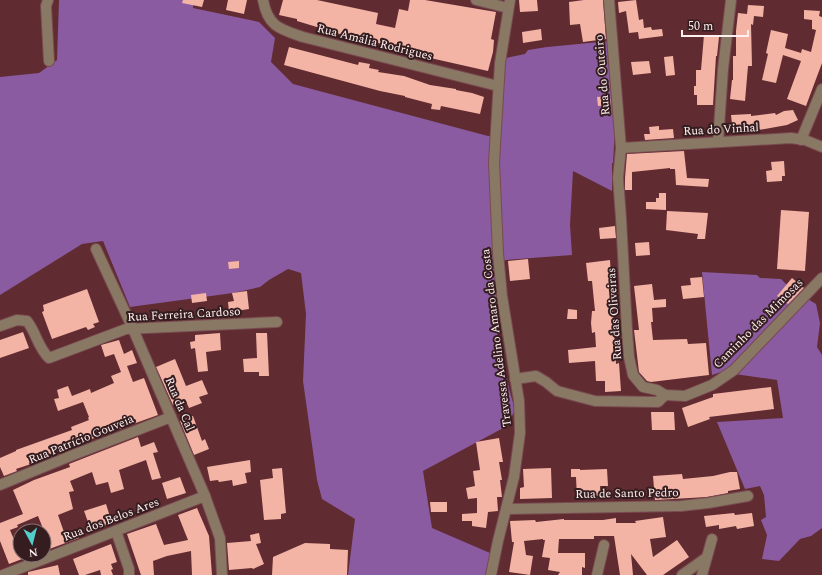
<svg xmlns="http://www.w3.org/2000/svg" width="822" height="575" font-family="Spectral,serif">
<rect width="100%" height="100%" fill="#602b31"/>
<g fill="#8a5ba0">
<path d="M59 0H194L193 8 259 22 275 38 271 62 293 84 488 136H499L506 58 525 54 528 50 547 47 610 41 615 129 613 163H612V191L573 171 570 225 572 255 505 260 496 271 498 349 515 410 507 426 423 471 432 528 490 553 486 575H348L355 519 322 499 317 480 303 381 306 314 301 273 288 269 269 280 260 287 233 293 130 307 103 241 82 244 0 295V77L39 73 57 60Z"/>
<path d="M702 272 757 275 760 278 781 279 790 288 816 304 820 323 817 347 822 355V528L811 536 800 539 779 561 762 559 767 535 761 520 766 517 764 495 760 486 745 489 717 422 783 418 777 380 721 372 712 375Z"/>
</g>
<g fill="#f4b4a5">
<path d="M183 0H204L202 7 182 3Z"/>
<path d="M228 0H247L244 14 226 10Z"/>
<path d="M283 0H317L378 13 376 24 395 28 399 9 408 11 410 0H425L496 12 491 39 494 40 493 52 488 71 417 55V53L391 48V46L340 34 297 21V19L279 15Z"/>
<path d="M519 0H537L538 11 520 12Z"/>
<path d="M584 0H603L606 39 583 42 580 24 570 25 569 2Z"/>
<path d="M636 0 639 20 643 19 644 28 651 27 652 30 662 29 663 36 639 39 638 32 629 33 626 11 619 13 618 2Z"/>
<path d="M748 5 764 6 763 17 754 16 753 25 751 24 752 66H748L745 101 730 99 732 80H733V56H736V31L738 13 747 14Z"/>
<path d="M804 10 820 11 819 16 822 17V63L806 106 787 99 801 61 783 55 776 83 762 80 768 54 766 53 771 30 788 34 785 48 801 53 802 49 811 52 816 30 812 29V20L804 19Z"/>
<path d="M541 29 542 40 523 43 522 32Z"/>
<path d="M704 35 719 37 717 56H716L713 105H697V95H694V86H696V70H701Z"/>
<path d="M289 47 358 65 359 62 370 64 369 68 379 70 378 72 404 76 430 85 456 89V90L472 93 484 97 480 114 441 106 440 110 431 109 432 104 405 97V96L380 91 284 65Z"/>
<path d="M673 56 675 75 666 76 664 57Z"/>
<path d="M649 61 651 73 633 75 631 62Z"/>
<path d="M610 96 611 105 598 106 597 97Z"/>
<path d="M793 110 798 120 787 125 759 130 733 132 731 115 751 114V116L775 113 776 115 784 111Z"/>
<path d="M659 126V130L673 129 674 138 645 140 644 134H650L649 127Z"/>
<path d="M684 151 687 178 709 179 708 187 676 185 675 169H670V168L632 172V190H625V178L627 154Z"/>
<path d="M784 161 785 176H782V181L767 182 766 171 772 170 771 162Z"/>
<path d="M659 193H666V210L646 209V202H656V198H659Z"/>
<path d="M781 210 809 212 805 271 777 269Z"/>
<path d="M667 211 708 213 705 239H697L698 234 666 230Z"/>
<path d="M615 226 616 238 600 239 599 228Z"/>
<path d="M649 242 650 255 636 256 635 243Z"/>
<path d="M528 259 530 279 510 281 508 261Z"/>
<path d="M610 260 616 364 619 363 621 391 605 392V381H596L595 361 569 363 568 350 596 347 595 332 592 333 591 323 592 311H595L592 281H588L586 263Z"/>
<path d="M239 261V268L229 269 228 262Z"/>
<path d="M702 277 704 297 683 299 681 286 691 285 690 278Z"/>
<path d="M792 278 804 288 788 304 777 296Z"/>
<path d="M652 284 654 300 666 299V307L652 308 653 322H651L653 340 687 339 688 344 706 343 709 375 651 382 647 381 639 372 634 330H639L634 286Z"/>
<path d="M87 289 99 322 93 324 95 327 88 330 86 327 52 339 42 312 44 311 43 305Z"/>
<path d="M247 291 249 309 229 312 228 302 234 301 232 293Z"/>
<path d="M206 293 207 301 192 303 191 295Z"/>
<path d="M568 309 577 310V319H567Z"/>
<path d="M23 332 29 348 0 358V340Z"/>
<path d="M220 333 221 350 206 352 208 371 198 372 195 348 191 349 190 342 195 341V335Z"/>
<path d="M256 333H267L269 376H259V372H244L243 359 257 358Z"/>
<path d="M119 340 124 354 132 350 137 363 127 366 133 382 144 378 158 415 58 451 33 461 34 463 16 469 17 471 4 476 0 467V458L16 451V450L72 430 71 427 89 420 88 418 89 417 83 402 58 411 54 399 59 398 57 390 68 386 72 396 90 389 91 393 114 383 111 376 121 372 114 354 105 357 101 345Z"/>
<path d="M175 359 186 386 202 380 208 394 199 397 202 403 189 408 185 399 173 405 156 367Z"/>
<path d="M771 387 774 409 709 417 710 419 688 427 682 408 713 397V394Z"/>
<path d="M651 412H674L675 430H652Z"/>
<path d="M193 416 202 441 205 439 209 449 194 455 180 421Z"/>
<path d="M138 437 141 447 154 442 158 452 153 453 161 478 152 480 146 460 119 470 124 489 111 493 108 482 96 485 92 472 70 481 74 491 69 492 73 509 58 515 65 535 78 532 79 538 44 551V531L38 516 17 525 18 527 10 530 22 559 9 564 0 541V523L23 514 13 490 34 480 70 467 69 464Z"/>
<path d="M499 438 503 462H499L502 480H500L502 497H497L498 511 488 512 486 528 472 526V521H462V514L477 513V498L468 499 466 488 475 486 473 471 480 470 476 442Z"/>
<path d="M250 460 251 472 245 473 247 483 233 486 232 480 219 482 218 480 210 481 207 467Z"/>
<path d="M282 468 286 513 281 514V519L264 520 260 480 273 478 272 469Z"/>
<path d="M551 468 552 498 520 499V488L524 487 523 469Z"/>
<path d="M571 469H580V470L607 469 608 486H600L601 496 577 498 576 477H571Z"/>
<path d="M730 472H737L740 489 728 491V493L707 497 655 500 653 476 682 474 683 479 713 476Z"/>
<path d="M180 477 186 493 167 499 162 483Z"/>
<path d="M430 502H447V512H431Z"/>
<path d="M106 504 112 523 91 530 84 511Z"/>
<path d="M197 508 209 536 212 575H192L191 551 167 556 153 561 154 575H141L127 534 156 524 164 545 188 540 178 515Z"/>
<path d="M734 513 735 515 752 513 754 526 737 529 736 526 719 529V525L706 527 704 516Z"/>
<path d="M663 517 666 537 650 539 653 557 677 540 689 557 663 575H647L631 554 633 575H620L614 536H594V539H559L558 553H585V568L582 567V575H558L560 572 548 570 550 558 542 557 545 540H543V539L524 541 526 555 533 556 530 575 509 572 514 542H512L510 521 535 520 536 522 564 519V520H603L616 518V523H636L635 521Z"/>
<path d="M259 533 261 543 256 544 264 564 253 569 252 568 229 570 227 543 251 541 250 535Z"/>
<path d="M305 543 330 544V549L348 550 347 575H272L273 557Z"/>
<path d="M111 544 117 562 111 564 113 569 111 570 113 575H101L100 570 85 575H79L73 559Z"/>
<path d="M58 565 60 575H28V572Z"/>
</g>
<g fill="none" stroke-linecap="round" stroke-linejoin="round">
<defs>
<g id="minor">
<path d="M48 0 46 6 49 61"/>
<path d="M263 0C268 27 280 29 303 37L498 86"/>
<path d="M476 0 508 8"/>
<path d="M801 140 822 89"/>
<path d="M718 142 723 69 731 0"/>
<path d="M621 148 791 138 805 140 822 147"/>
<path d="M96 249 133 329 205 496 220 538 222 575"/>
<path d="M0 326 17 320 27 321C36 332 38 348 49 358L126 329 277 322"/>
<path d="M515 379 536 376 546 382 557 391 595 401 658 402 665 395 657 390 643 387 633 375 629 357 627 330 621 218 618 178 621 148 609 0"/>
<path d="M665 395 685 396 712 385 734 370 822 278"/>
<path d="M0 485 68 457 171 417"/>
<path d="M507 509 681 506 708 503 748 496"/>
<path d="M116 531 129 569V575"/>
<path d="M3 575 205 496"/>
<path d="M491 575 498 541 514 477 520 433 519 401 502 296 498 253 494 162 500 63 510 0"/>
<path d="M597 575 604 545"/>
<path d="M682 575 706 558"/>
<path d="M702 575 712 539"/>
</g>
</defs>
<use href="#minor" stroke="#794a50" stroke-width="12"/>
<use href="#minor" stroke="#887864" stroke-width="10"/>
</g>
<g text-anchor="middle" stroke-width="4" stroke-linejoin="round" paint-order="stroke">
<g font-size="12" fill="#feeff0" stroke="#351d1f">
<text transform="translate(375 42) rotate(14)" y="4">Rua Amália Rodrigues</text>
<text transform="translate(602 75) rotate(-95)" y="4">Rua do Outeiro</text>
<text transform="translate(721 129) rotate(-3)" y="4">Rua do Vinhal</text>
<text transform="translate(184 314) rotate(-3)" y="4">Rua Ferreira Cardoso</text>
<text transform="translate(614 314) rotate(-94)" y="4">Rua das Oliveiras</text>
<text transform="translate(758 323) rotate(-45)" y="4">Caminho das Mimosas</text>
<text transform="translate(496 338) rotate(-97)" y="4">Travessa Adelino Amaro da Costa</text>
<text transform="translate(180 404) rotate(67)" y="4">Rua da Cal</text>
<text transform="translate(81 439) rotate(-22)" y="4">Rua Patrício Gouveia</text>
<text transform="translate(627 493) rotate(-1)" y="4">Rua de Santo Pedro</text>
<text transform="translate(111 519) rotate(-21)" y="4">Rua dos Belos Ares</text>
</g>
</g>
<g transform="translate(32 543) rotate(173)"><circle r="19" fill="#351d1f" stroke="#857173"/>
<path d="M0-3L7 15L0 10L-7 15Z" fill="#52cdcc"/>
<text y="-6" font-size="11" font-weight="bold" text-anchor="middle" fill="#feeff0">N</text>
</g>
<path d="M682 30v6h66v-6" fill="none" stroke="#feeff0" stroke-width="2"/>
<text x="688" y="30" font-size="12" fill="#feeff0" stroke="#351d1f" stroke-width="3" paint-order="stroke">50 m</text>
</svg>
